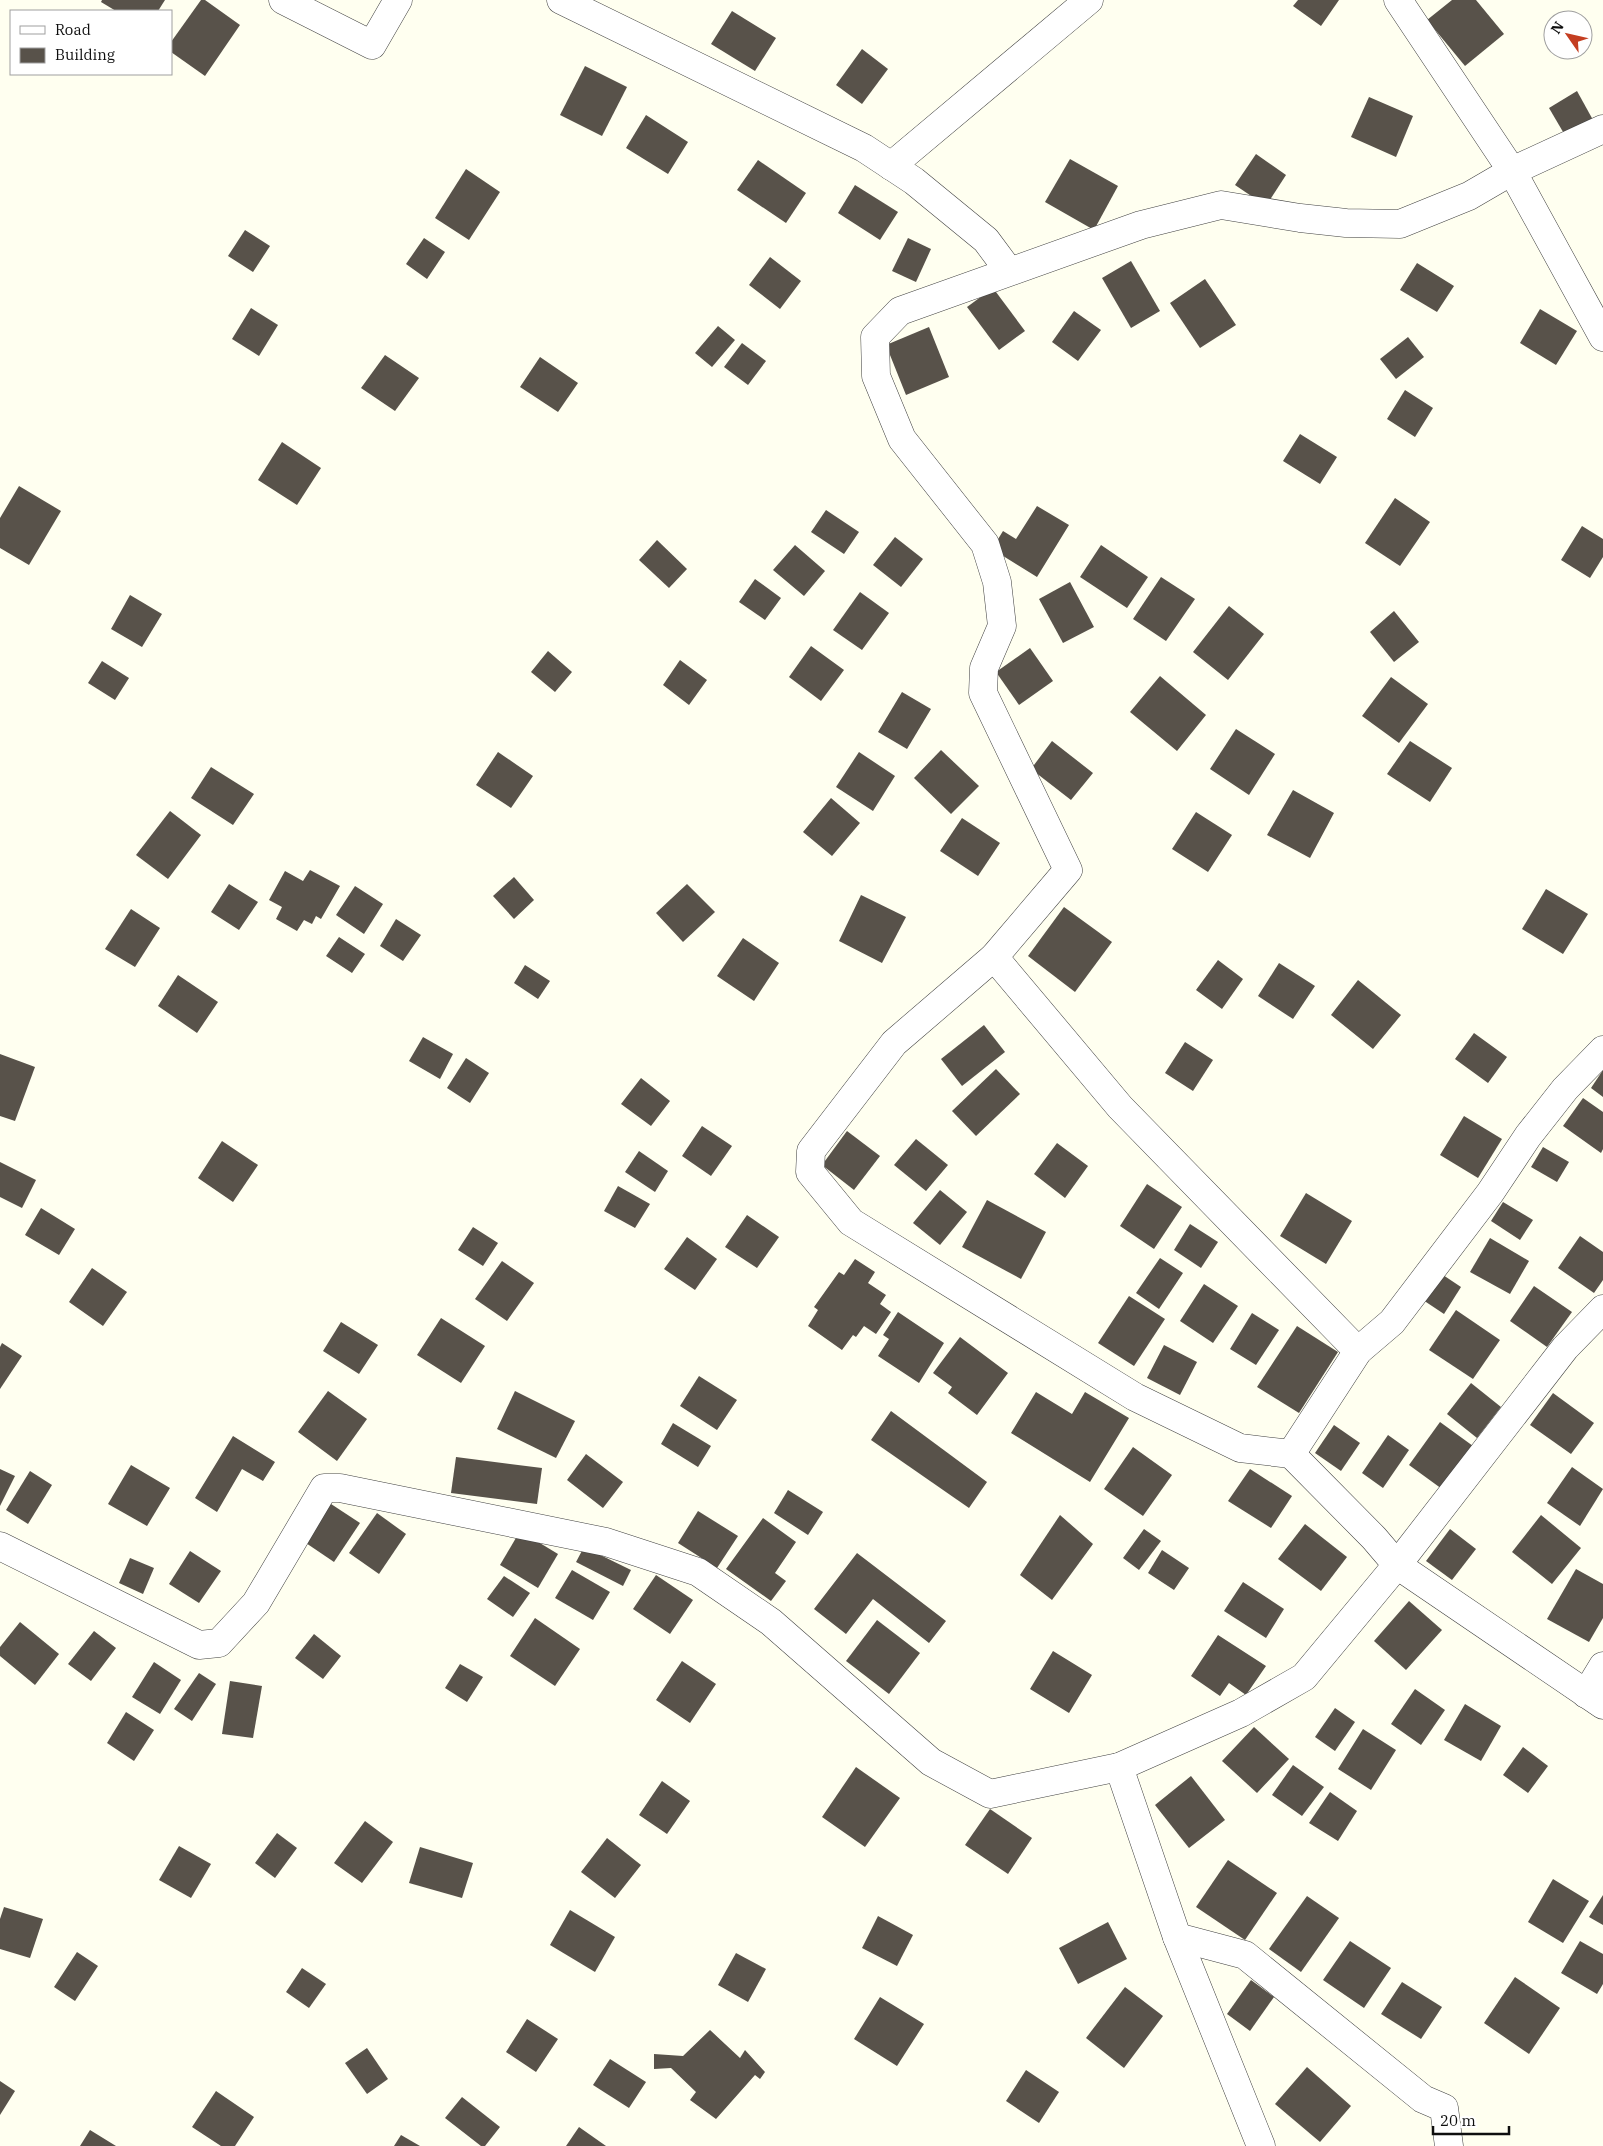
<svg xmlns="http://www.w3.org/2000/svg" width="1603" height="2146" font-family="'IBM Plex Serif',serif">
<rect width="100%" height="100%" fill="#fffff0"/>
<g fill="#58524a">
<path d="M102 0H165L158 11H116L101 2Z"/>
<path d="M201 0H205L240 25 205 76 171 52V42Z"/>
<path d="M1298 0H1339L1321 26 1293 6Z"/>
<path d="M1452 0H1476L1504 34 1465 66 1427 20Z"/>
<path d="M732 11 776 38 755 71 711 44Z"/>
<path d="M862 49 888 69 862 104 836 85Z"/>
<path d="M585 66 627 87 602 136 560 115Z"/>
<path d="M1577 91 1593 120 1566 137 1549 108Z"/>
<path d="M1369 97 1413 116 1396 157 1351 137Z"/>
<path d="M646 115 688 142 668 174 626 148Z"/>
<path d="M1256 154 1286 175 1266 206 1235 185Z"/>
<path d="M1070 159 1118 186 1094 230 1045 202Z"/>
<path d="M758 160 806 193 786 223 737 190Z"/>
<path d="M466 169 500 192 469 240 435 218Z"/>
<path d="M855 185 898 212 880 240 838 213Z"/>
<path d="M245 230 270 246 253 272 228 256Z"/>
<path d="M424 238 445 252 427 279 406 264Z"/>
<path d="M908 238 931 249 916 282 892 271Z"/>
<path d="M770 257 801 281 780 309 749 285Z"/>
<path d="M1131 261 1160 311 1131 328 1102 278Z"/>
<path d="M1417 263 1454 286 1437 312 1400 290Z"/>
<path d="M1205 279 1236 325 1200 348 1170 303Z"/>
<path d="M993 288 1025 331 999 350 967 307Z"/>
<path d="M251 308 278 325 259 356 232 339Z"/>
<path d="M1540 309 1577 331 1556 365 1520 343Z"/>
<path d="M1074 311 1101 330 1078 361 1052 342Z"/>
<path d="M718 326 735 340 712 367 695 353Z"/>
<path d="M929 327 949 377 906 395 886 345Z"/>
<path d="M1408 337 1424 357 1396 379 1380 359Z"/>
<path d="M742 343 766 361 748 385 724 367Z"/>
<path d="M385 355 419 378 395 411 361 388Z"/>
<path d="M540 357 578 383 558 412 520 387Z"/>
<path d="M1405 390 1433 408 1415 437 1387 419Z"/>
<path d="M1300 434 1337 457 1320 484 1283 461Z"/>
<path d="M282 442 321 468 297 505 258 480Z"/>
<path d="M19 486 61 511 29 565 0 548V518Z"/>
<path d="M1395 498 1430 522 1400 566 1365 543Z"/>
<path d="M1037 506 1069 525 1037 577 992 549 1003 531 1016 539Z"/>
<path d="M826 510 859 532 844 554 811 532Z"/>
<path d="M1582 526 1603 539V557L1590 578 1561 560Z"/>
<path d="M895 537 923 559 901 587 873 565Z"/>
<path d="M657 540 687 569 669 588 639 560Z"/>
<path d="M795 545 825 571 804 596 773 570Z"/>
<path d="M1101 545 1148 577 1127 608 1080 577Z"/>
<path d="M1161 577 1195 599 1166 641 1133 619Z"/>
<path d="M755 579 781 598 765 620 739 602Z"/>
<path d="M1070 582 1094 627 1063 643 1039 599Z"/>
<path d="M860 592 889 613 862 650 833 630Z"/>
<path d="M130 595 162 614 142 647 111 629Z"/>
<path d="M1229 606 1264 634 1228 680 1193 652Z"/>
<path d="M1394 611 1419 642 1394 662 1370 632Z"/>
<path d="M811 646 844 670 821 701 789 677Z"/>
<path d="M1030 648 1053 681 1019 705 996 672Z"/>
<path d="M548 651 572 672 555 692 531 672Z"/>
<path d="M680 660 707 680 689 705 663 685Z"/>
<path d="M102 661 129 678 115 700 88 683Z"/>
<path d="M1160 676 1206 715 1177 751 1130 712Z"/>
<path d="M1391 677 1428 704 1399 743 1362 716Z"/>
<path d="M902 692 931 709 907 749 878 732Z"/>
<path d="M1236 729 1275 754 1249 795 1210 769Z"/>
<path d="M1052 741 1093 773 1071 800 1031 769Z"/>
<path d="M1410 741 1452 768 1430 802 1387 774Z"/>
<path d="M941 750 979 786 951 814 914 778Z"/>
<path d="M498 752 533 776 511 808 476 785Z"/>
<path d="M859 752 895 776 873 811 836 787Z"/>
<path d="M211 767 254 794 233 825 191 798Z"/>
<path d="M1293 790 1334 813 1310 858 1267 835Z"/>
<path d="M831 798 860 823 832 856 803 832Z"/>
<path d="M170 811 201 835 168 879 136 855Z"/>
<path d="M1196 812 1232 835 1208 872 1172 849Z"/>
<path d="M962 818 1000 843 978 876 940 851Z"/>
<path d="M310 870 340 886 321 919 316 916 312 924 304 920 297 931 276 919 282 907 269 900 285 871 303 881Z"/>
<path d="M514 877 534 900 514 919 493 896Z"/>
<path d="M229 884 258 902 239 930 211 912Z"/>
<path d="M687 884 715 912 683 942 656 913Z"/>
<path d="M355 886 383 904 364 934 336 915Z"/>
<path d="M1546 889 1588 914 1563 954 1522 929Z"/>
<path d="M861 895 906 917 882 963 839 941Z"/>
<path d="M1064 907 1112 942 1075 992 1028 956Z"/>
<path d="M131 909 160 928 135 967 105 949Z"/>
<path d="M396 919 421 935 403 961 380 946Z"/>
<path d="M339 937 365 954 352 973 326 956Z"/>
<path d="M743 938 779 963 754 1001 717 976Z"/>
<path d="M1218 960 1243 979 1222 1009 1196 990Z"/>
<path d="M1279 963 1315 986 1293 1019 1258 996Z"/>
<path d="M525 965 550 981 538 999 514 983Z"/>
<path d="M178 975 218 1002 197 1033 158 1006Z"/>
<path d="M1358 980 1401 1015 1373 1049 1331 1015Z"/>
<path d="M984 1025 1005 1052 962 1086 941 1059Z"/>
<path d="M1474 1033 1507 1057 1488 1083 1455 1059Z"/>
<path d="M423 1037 453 1054 440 1079 409 1061Z"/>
<path d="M1185 1042 1213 1060 1193 1091 1165 1073Z"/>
<path d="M0 1054 35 1067 15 1121 0 1116Z"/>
<path d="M466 1058 489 1073 470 1103 447 1088Z"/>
<path d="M996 1069 1020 1094 976 1136 952 1111Z"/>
<path d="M1603 1070V1097L1591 1088Z"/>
<path d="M641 1078 670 1101 651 1126 621 1104Z"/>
<path d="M1583 1098 1603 1112V1149L1601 1153 1563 1126Z"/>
<path d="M1464 1116 1502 1139 1478 1178 1440 1155Z"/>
<path d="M702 1126 732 1146 711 1176 682 1156Z"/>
<path d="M847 1131 880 1156 854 1190 822 1165Z"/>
<path d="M916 1139 948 1165 926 1191 894 1165Z"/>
<path d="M222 1141 258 1165 233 1202 198 1178Z"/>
<path d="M1057 1143 1088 1166 1065 1198 1034 1174Z"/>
<path d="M1543 1147 1569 1162 1557 1182 1531 1167Z"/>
<path d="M639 1151 668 1171 655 1192 625 1172Z"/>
<path d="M0 1162 36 1180 22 1208 0 1197Z"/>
<path d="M1147 1184 1182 1207 1154 1249 1120 1226Z"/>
<path d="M618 1186 650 1204 635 1228 604 1211Z"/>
<path d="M940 1190 967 1212 940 1245 913 1223Z"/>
<path d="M1306 1193 1352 1221 1326 1264 1280 1236Z"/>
<path d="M987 1200 1046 1232 1021 1279 962 1247Z"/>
<path d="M1503 1202 1533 1220 1520 1240 1491 1221Z"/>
<path d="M41 1208 75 1229 59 1255 25 1235Z"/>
<path d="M747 1215 779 1237 757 1268 725 1247Z"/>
<path d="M1190 1224 1218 1242 1201 1268 1174 1250Z"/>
<path d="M473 1227 498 1243 483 1266 458 1250Z"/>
<path d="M1580 1236 1603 1252V1280L1594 1293 1558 1268Z"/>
<path d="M687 1237 717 1259 695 1290 664 1269Z"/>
<path d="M1490 1238 1529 1261 1510 1294 1470 1272Z"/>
<path d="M1160 1258 1183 1273 1159 1309 1136 1293Z"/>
<path d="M855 1259 875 1272 868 1283 886 1295 880 1304 891 1312 876 1334 864 1326 856 1337 853 1335 842 1350 808 1326 818 1310 814 1307 839 1272 844 1275Z"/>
<path d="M502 1261 534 1283 507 1321 475 1299Z"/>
<path d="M92 1268 127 1292 103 1326 69 1302Z"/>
<path d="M1440 1273 1461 1287 1444 1314 1423 1300Z"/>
<path d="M1204 1284 1238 1306 1213 1343 1180 1321Z"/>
<path d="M1534 1286 1572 1312 1547 1347 1510 1321Z"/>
<path d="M1129 1296 1165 1319 1134 1366 1098 1343Z"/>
<path d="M1456 1310 1500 1340 1473 1379 1429 1350Z"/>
<path d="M898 1312 944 1343 919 1383 878 1356 889 1339 883 1335Z"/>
<path d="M1252 1313 1279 1330 1256 1365 1230 1349Z"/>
<path d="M441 1318 485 1346 461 1383 417 1355Z"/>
<path d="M341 1322 378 1345 359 1374 323 1351Z"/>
<path d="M1297 1326 1338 1352 1299 1413 1257 1387Z"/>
<path d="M960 1337 1008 1373 977 1415 948 1393 952 1387 933 1373Z"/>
<path d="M2 1343 22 1356 0 1389V1347Z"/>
<path d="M1164 1345 1197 1362 1180 1395 1147 1378Z"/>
<path d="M699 1376 737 1400 717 1430 680 1406Z"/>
<path d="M1471 1383 1501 1407 1477 1438 1447 1414Z"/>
<path d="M328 1391 367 1419 337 1461 298 1432Z"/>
<path d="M515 1391 575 1421 556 1458 497 1429Z"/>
<path d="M1036 1392 1072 1414 1085 1392 1129 1418 1090 1482 1011 1433Z"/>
<path d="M1553 1393 1594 1423 1571 1454 1530 1425Z"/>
<path d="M891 1411 987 1482 969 1508 871 1440Z"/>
<path d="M1440 1422 1473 1446 1442 1489 1409 1465Z"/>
<path d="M673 1423 711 1446 698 1467 661 1444Z"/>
<path d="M1334 1425 1360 1443 1341 1471 1315 1453Z"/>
<path d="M1388 1435 1409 1450 1383 1488 1362 1473Z"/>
<path d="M233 1436 275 1462 263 1481 242 1469 217 1512 195 1498Z"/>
<path d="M1133 1447 1172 1475 1143 1516 1104 1489Z"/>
<path d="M586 1454 623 1482 603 1508 567 1480Z"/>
<path d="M456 1457 542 1468 537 1504 451 1493Z"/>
<path d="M131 1465 170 1488 147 1526 108 1504Z"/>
<path d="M1572 1467 1603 1489 1580 1526 1547 1503Z"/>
<path d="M0 1469 15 1476 0 1506Z"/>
<path d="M1250 1469 1292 1496 1271 1528 1228 1501Z"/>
<path d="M30 1471 52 1485 28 1524 6 1510Z"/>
<path d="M788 1490 823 1512 808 1535 774 1513Z"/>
<path d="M328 1502 360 1523 334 1562 303 1541Z"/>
<path d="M698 1511 738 1536 717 1568 678 1543Z"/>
<path d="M377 1513 406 1534 379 1574 349 1553Z"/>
<path d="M1060 1515 1093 1544 1052 1600 1020 1575Z"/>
<path d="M1541 1515 1581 1548 1552 1584 1512 1552Z"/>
<path d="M763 1518 796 1542 775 1573 786 1581 771 1601 726 1569Z"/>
<path d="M1305 1524 1347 1557 1321 1591 1278 1559Z"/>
<path d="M1144 1529 1161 1541 1139 1570 1123 1558Z"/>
<path d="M1450 1529 1476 1549 1452 1580 1426 1561Z"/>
<path d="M520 1531 558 1554 538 1588 500 1565Z"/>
<path d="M584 1547 631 1570 623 1586 576 1562Z"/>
<path d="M1162 1550 1189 1568 1174 1590 1148 1573Z"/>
<path d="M190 1551 221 1571 199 1603 169 1584Z"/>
<path d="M857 1553 946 1621 929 1643 873 1599 846 1634 814 1609Z"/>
<path d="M130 1558 154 1568 143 1594 119 1583Z"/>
<path d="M1576 1569 1603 1584V1618L1589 1642 1547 1619Z"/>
<path d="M572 1570 610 1592 593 1620 555 1598Z"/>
<path d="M656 1575 693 1600 670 1634 633 1609Z"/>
<path d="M504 1576 530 1593 513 1617 487 1599Z"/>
<path d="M1243 1582 1284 1609 1266 1638 1224 1611Z"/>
<path d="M1409 1601 1442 1630 1406 1670 1374 1641Z"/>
<path d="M535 1618 580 1649 555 1686 510 1656Z"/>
<path d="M877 1620 920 1653 889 1694 846 1661Z"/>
<path d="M20 1622 59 1654 35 1685 0 1656V1647Z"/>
<path d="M94 1631 116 1648 91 1681 68 1664Z"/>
<path d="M314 1634 341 1656 323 1679 295 1658Z"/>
<path d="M1218 1635 1266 1666 1246 1695 1229 1683 1220 1696 1191 1676Z"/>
<path d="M1053 1651 1092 1675 1069 1713 1030 1689Z"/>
<path d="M682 1661 716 1684 690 1723 656 1700Z"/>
<path d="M154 1662 181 1680 160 1714 132 1697Z"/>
<path d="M460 1664 483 1677 467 1702 445 1688Z"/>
<path d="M199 1673 216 1684 192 1721 174 1709Z"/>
<path d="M230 1681 262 1686 253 1738 222 1734Z"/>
<path d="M1415 1689 1445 1710 1421 1745 1391 1724Z"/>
<path d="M1465 1704 1501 1726 1481 1761 1444 1740Z"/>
<path d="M1335 1708 1355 1722 1335 1751 1315 1737Z"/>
<path d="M126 1712 154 1730 134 1761 107 1743Z"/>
<path d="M1254 1727 1289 1759 1257 1793 1222 1761Z"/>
<path d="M1363 1729 1396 1750 1371 1790 1338 1769Z"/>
<path d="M1523 1747 1548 1766 1528 1793 1503 1775Z"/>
<path d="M1293 1765 1324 1787 1302 1816 1272 1795Z"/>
<path d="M856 1767 900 1798 865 1847 822 1817Z"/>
<path d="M1191 1776 1225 1820 1189 1848 1155 1805Z"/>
<path d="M662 1781 690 1801 667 1834 639 1815Z"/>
<path d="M1330 1792 1357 1811 1338 1841 1309 1823Z"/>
<path d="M990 1809 1032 1838 1008 1874 965 1845Z"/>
<path d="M365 1821 393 1842 362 1883 334 1863Z"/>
<path d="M277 1833 297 1848 275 1878 255 1863Z"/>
<path d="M607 1838 641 1865 615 1898 581 1872Z"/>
<path d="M179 1846 211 1864 191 1898 159 1880Z"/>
<path d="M420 1847 473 1863 462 1898 409 1883Z"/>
<path d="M1228 1860 1277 1893 1245 1940 1196 1907Z"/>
<path d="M1553 1879 1589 1901 1563 1943 1528 1922Z"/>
<path d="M1603 1895V1925L1589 1917Z"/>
<path d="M1307 1896 1339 1918 1301 1972 1269 1949Z"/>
<path d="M4 1907 43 1919 30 1958 0 1949V1919Z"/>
<path d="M570 1910 615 1937 595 1972 550 1945Z"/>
<path d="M878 1916 913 1935 897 1966 862 1948Z"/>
<path d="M1108 1922 1127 1959 1078 1984 1059 1948Z"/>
<path d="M1350 1941 1391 1968 1364 2008 1323 1980Z"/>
<path d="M1580 1941 1603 1954V1984L1597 1994 1561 1973Z"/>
<path d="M77 1952 98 1966 75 2001 54 1987Z"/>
<path d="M736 1953 766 1969 748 2002 718 1985Z"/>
<path d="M302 1968 326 1984 309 2008 286 1992Z"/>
<path d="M1515 1977 1560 2008 1529 2054 1484 2023Z"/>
<path d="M1251 1980 1274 1997 1250 2031 1227 2014Z"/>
<path d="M1402 1982 1442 2007 1421 2039 1381 2014Z"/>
<path d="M1125 1987 1163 2016 1124 2068 1086 2038Z"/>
<path d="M880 1997 924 2024 897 2066 854 2039Z"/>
<path d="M527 2019 558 2039 536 2072 506 2052Z"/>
<path d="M710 2030 740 2058 745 2050 765 2072 760 2079 755 2075 716 2119 690 2100 696 2092 671 2068 654 2069V2054L683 2056Z"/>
<path d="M367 2048 388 2079 367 2094 345 2063Z"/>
<path d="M610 2059 646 2082 629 2108 593 2085Z"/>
<path d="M1307 2067 1351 2106 1320 2142 1275 2104Z"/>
<path d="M1026 2070 1059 2092 1039 2123 1006 2101Z"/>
<path d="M0 2081 15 2091 0 2115Z"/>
<path d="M216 2091 254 2117 235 2146H221L192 2127Z"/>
<path d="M462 2097 500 2127 485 2146H481L445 2118Z"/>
<path d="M579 2127 606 2146H566Z"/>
<path d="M90 2130 116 2146H80Z"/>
<path d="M401 2135 420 2146H394Z"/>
</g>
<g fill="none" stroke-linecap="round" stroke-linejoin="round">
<defs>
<g id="minor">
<path d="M283 0 372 45 398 0"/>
<path d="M561 0 864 148 914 181 986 240 1009 271"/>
<path d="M1398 0 1512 171 1603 337"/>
<path d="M1603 129 1512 171 1469 196 1400 224 1346 223 1300 218 1221 205 1141 225 900 311 875 337 876 376 902 439 985 544 997 582 1002 626 984 668 983 693 1068 870 994 957 894 1043 811 1151 810 1172 851 1222 1135 1397 1240 1448 1291 1454 1374 1538 1397 1565 1603 1705"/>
<path d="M891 166 1089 0"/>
<path d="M994 957 1120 1107 1358 1351"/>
<path d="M1291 1454 1358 1351 1392 1322 1490 1193 1528 1136 1565 1089 1603 1050"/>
<path d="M0 1546 199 1645 219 1643 256 1603 324 1488H340L606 1542 698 1572 771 1622 931 1762 990 1794 1119 1767 1241 1713 1304 1677 1397 1565 1565 1348 1603 1309"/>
<path d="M1586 1694 1603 1666"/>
<path d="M1119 1767 1177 1937 1261 2146"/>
<path d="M1177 1937 1245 1955 1423 2099 1444 2108 1449 2146"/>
</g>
</defs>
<use href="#minor" stroke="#414141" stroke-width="29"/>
<use href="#minor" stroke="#fff" stroke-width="28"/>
</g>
<rect x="10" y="10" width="162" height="65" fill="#ffffff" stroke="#9f9f9f"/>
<rect x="20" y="26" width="25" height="8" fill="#ffffff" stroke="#9f9f9f"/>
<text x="55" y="35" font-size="15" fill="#0e0e0e">Road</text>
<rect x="20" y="48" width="25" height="15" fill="#58524a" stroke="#9f9f9f"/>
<text x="55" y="60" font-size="15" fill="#0e0e0e">Building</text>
<g transform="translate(1568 35) rotate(304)"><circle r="24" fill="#ffffff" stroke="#9f9f9f"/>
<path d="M0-4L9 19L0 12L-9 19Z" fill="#c43e21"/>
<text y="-8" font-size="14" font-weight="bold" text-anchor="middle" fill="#0e0e0e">N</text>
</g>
<path d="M1433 2126v8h76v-8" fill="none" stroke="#0e0e0e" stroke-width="2.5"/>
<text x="1440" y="2126" font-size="15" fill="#0e0e0e" stroke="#ffffff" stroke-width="4" paint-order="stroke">20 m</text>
</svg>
